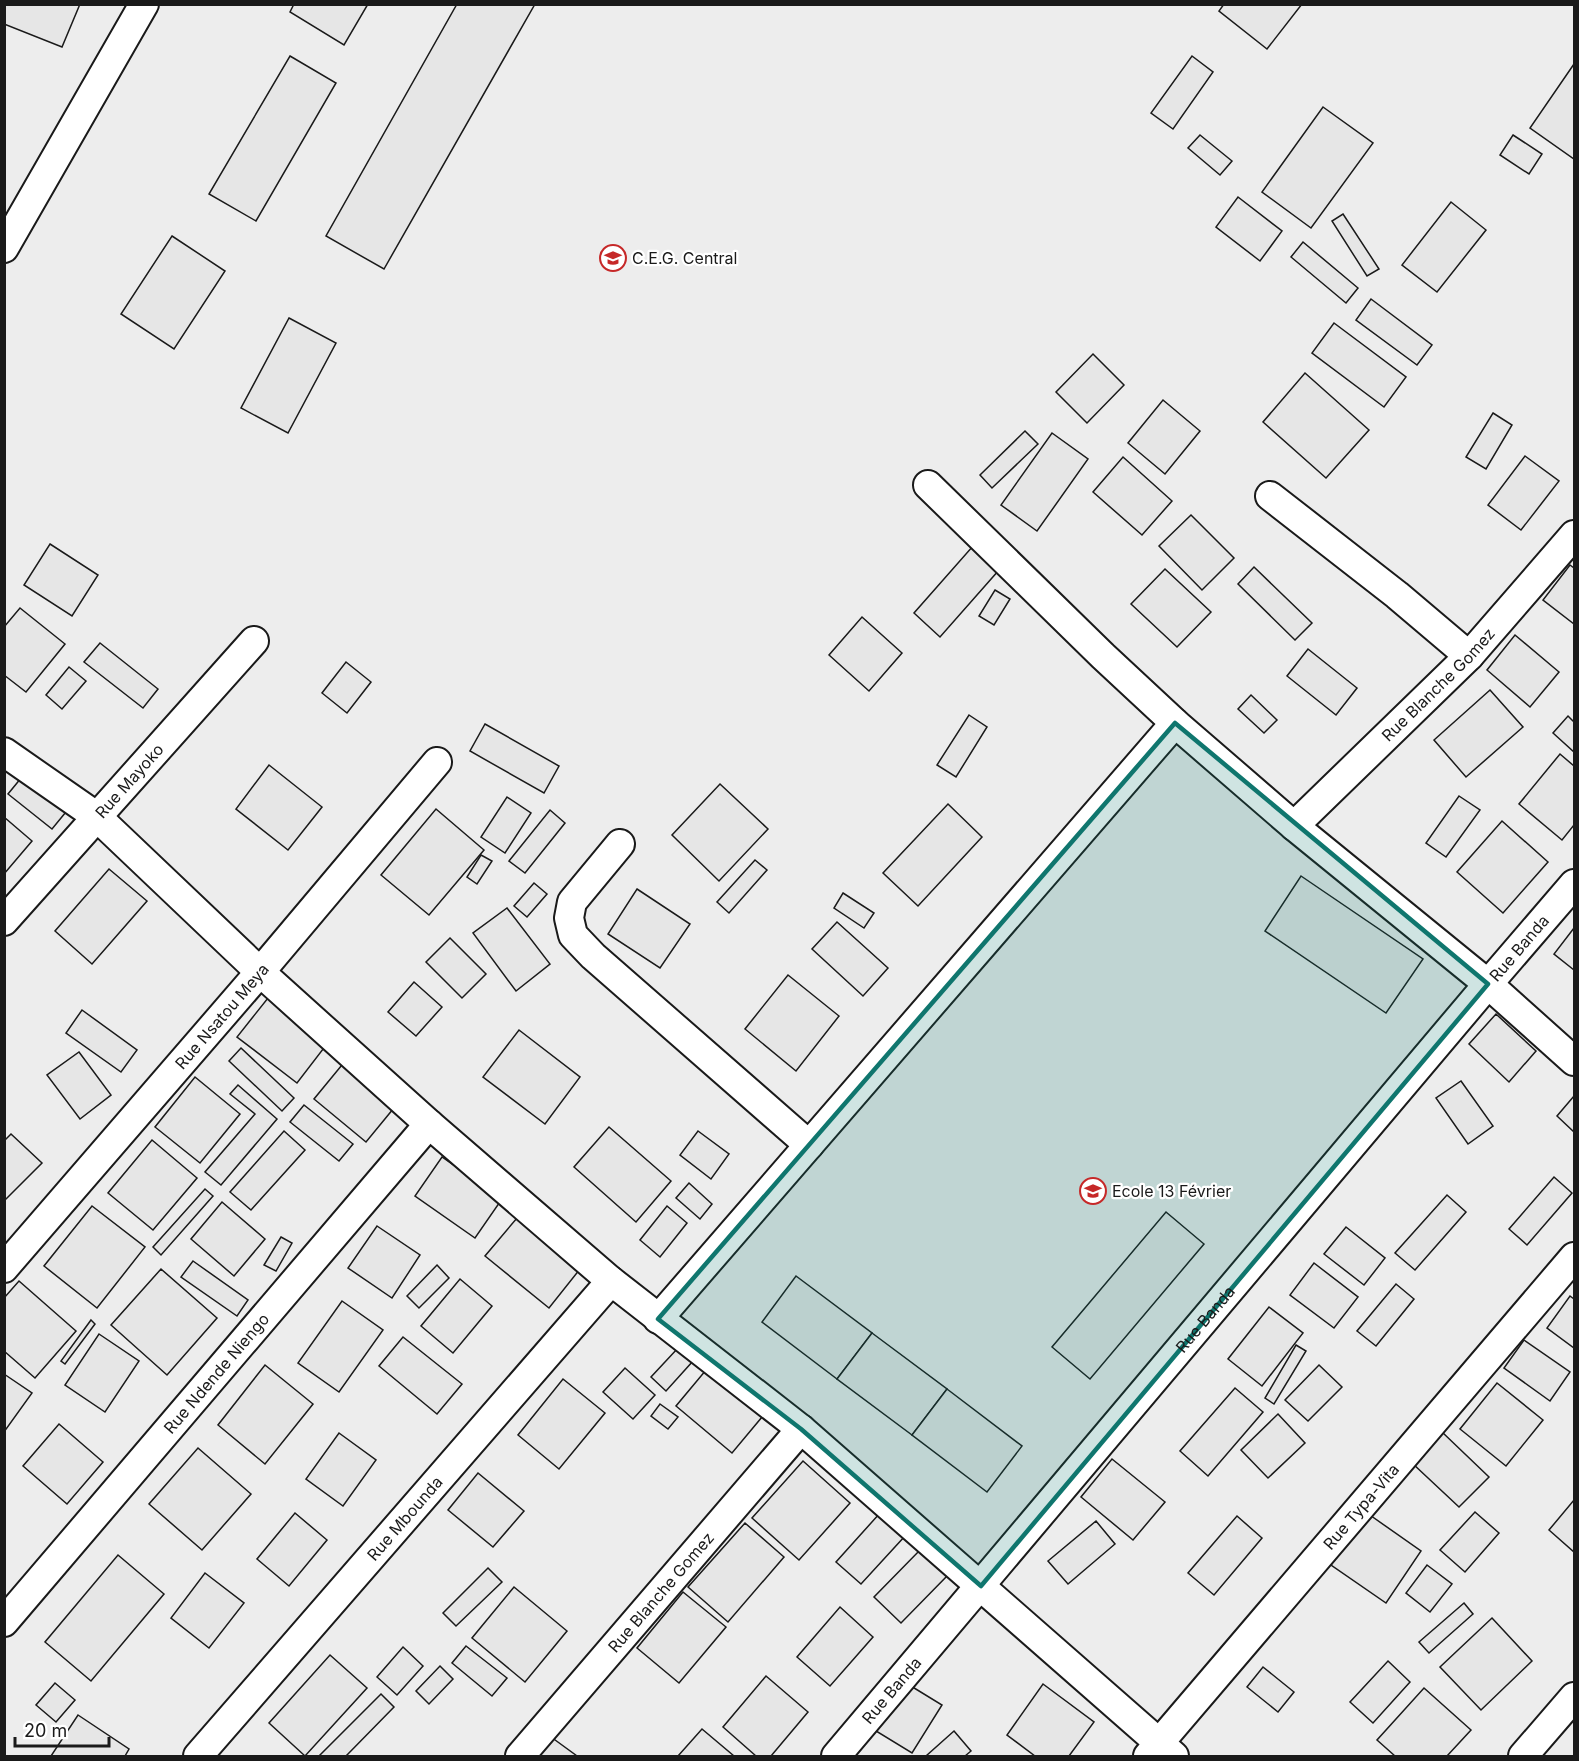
<svg xmlns="http://www.w3.org/2000/svg" width="1579" height="1761" font-family="Inter,sans-serif">
<rect width="100%" height="100%" fill="#fff"/>
<rect fill="#ededed" stroke="#6a6a6a" stroke-width="1.5" x="5" y="5" width="1569" height="1751"/>
<g fill="#e6e6e6" stroke="#1a1a1a" stroke-width="1.5">
<path d="M4 4H80L62 47 4 24Z"/>
<path d="M294 4H368L344 45 290 12Z"/>
<path d="M457 4H535L384 269 326 236Z"/>
<path d="M1224 4H1302L1267 49 1219 11Z"/>
<path d="M290 56 336 83 256 221 209 194Z"/>
<path d="M1192 56 1213 72 1173 129 1151 113Z"/>
<path d="M1574 64V159L1530 128Z"/>
<path d="M1323 107 1373 143 1311 228 1262 192Z"/>
<path d="M1200 135 1232 161 1220 175 1188 148Z"/>
<path d="M1513 135 1542 154 1529 174 1500 155Z"/>
<path d="M1238 197 1282 231 1260 261 1216 227Z"/>
<path d="M1451 202 1486 230 1437 292 1402 265Z"/>
<path d="M1343 214 1379 269 1367 276 1332 221Z"/>
<path d="M172 236 225 271 174 349 121 314Z"/>
<path d="M1303 242 1358 288 1346 303 1291 257Z"/>
<path d="M1371 299 1432 345 1417 365 1356 320Z"/>
<path d="M289 318 336 343 288 433 241 408Z"/>
<path d="M1334 323 1406 377 1384 407 1312 353Z"/>
<path d="M1093 354 1124 385 1087 423 1056 392Z"/>
<path d="M1305 373 1369 430 1326 478 1263 422Z"/>
<path d="M1163 400 1200 431 1165 474 1128 443Z"/>
<path d="M1493 413 1512 425 1486 469 1466 457Z"/>
<path d="M1025 431 1038 444 992 488 980 475Z"/>
<path d="M1052 433 1088 459 1037 531 1001 505Z"/>
<path d="M1525 456 1559 481 1521 530 1488 505Z"/>
<path d="M1123 457 1172 501 1142 535 1093 492Z"/>
<path d="M1191 515 1234 558 1202 590 1159 546Z"/>
<path d="M50 544 98 575 72 616 24 585Z"/>
<path d="M973 546 999 570 940 637 914 613Z"/>
<path d="M1570 565 1574 568V624L1543 600Z"/>
<path d="M1254 567 1312 623 1295 640 1238 584Z"/>
<path d="M1165 569 1211 612 1177 647 1131 604Z"/>
<path d="M995 590 1010 599 994 625 979 616Z"/>
<path d="M20 608 65 644 26 692 4 675V627Z"/>
<path d="M862 617 902 653 869 691 829 655Z"/>
<path d="M1515 635 1559 672 1530 707 1487 670Z"/>
<path d="M100 643 158 689 143 708 84 662Z"/>
<path d="M1308 649 1357 688 1336 715 1287 676Z"/>
<path d="M346 662 371 682 347 713 322 693Z"/>
<path d="M69 667 86 681 62 709 46 695Z"/>
<path d="M1490 690 1523 727 1466 777 1434 740Z"/>
<path d="M1251 695 1277 720 1264 733 1238 709Z"/>
<path d="M969 715 987 727 956 777 937 765Z"/>
<path d="M1568 716 1574 722V752L1553 733Z"/>
<path d="M485 724 559 766 544 793 470 751Z"/>
<path d="M1560 754 1574 766V825L1562 840 1519 804Z"/>
<path d="M269 765 322 807 288 850 236 809Z"/>
<path d="M26 772 70 807 52 829 8 794Z"/>
<path d="M720 784 768 829 719 881 672 835Z"/>
<path d="M1459 796 1480 810 1446 857 1426 843Z"/>
<path d="M507 797 531 813 505 853 481 837Z"/>
<path d="M948 804 982 837 918 906 883 873Z"/>
<path d="M436 809 484 850 429 915 381 875Z"/>
<path d="M550 810 565 823 525 873 509 861Z"/>
<path d="M4 817 32 841 4 874Z"/>
<path d="M1502 821 1548 862 1503 913 1457 872Z"/>
<path d="M481 855 492 861 477 884 467 877Z"/>
<path d="M755 860 767 870 729 913 717 902Z"/>
<path d="M109 869 147 901 92 964 55 931Z"/>
<path d="M1301 876 1423 959 1386 1013 1265 931Z"/>
<path d="M534 883 547 894 527 917 514 906Z"/>
<path d="M637 889 690 924 660 968 608 934Z"/>
<path d="M843 893 874 913 864 928 834 908Z"/>
<path d="M507 908 550 964 516 991 473 933Z"/>
<path d="M837 922 888 968 863 996 812 949Z"/>
<path d="M1574 928V970L1554 954Z"/>
<path d="M450 938 486 974 462 998 426 962Z"/>
<path d="M788 975 839 1016 796 1071 745 1029Z"/>
<path d="M414 982 442 1007 416 1036 388 1012Z"/>
<path d="M268 998 327 1044 297 1083 237 1037Z"/>
<path d="M82 1010 137 1050 121 1072 66 1033Z"/>
<path d="M1496 1014 1536 1051 1509 1082 1469 1044Z"/>
<path d="M519 1030 580 1077 545 1124 483 1077Z"/>
<path d="M241 1048 294 1098 282 1111 229 1061Z"/>
<path d="M79 1052 111 1095 80 1119 47 1075Z"/>
<path d="M346 1060 398 1103 366 1142 314 1099Z"/>
<path d="M195 1077 240 1114 200 1163 155 1127Z"/>
<path d="M1461 1081 1493 1126 1468 1144 1436 1098Z"/>
<path d="M238 1085 277 1119 221 1185 205 1172 255 1114 230 1094Z"/>
<path d="M1574 1096V1132L1557 1116Z"/>
<path d="M304 1105 353 1144 339 1161 290 1122Z"/>
<path d="M609 1127 671 1181 636 1222 574 1167Z"/>
<path d="M284 1131 305 1150 251 1210 230 1192Z"/>
<path d="M698 1131 729 1154 711 1179 680 1155Z"/>
<path d="M11 1134 42 1163 4 1201V1141Z"/>
<path d="M152 1140 197 1178 153 1230 108 1193Z"/>
<path d="M442 1157 502 1199 475 1238 415 1196Z"/>
<path d="M1554 1177 1572 1193 1527 1245 1509 1229Z"/>
<path d="M689 1183 712 1204 700 1219 676 1198Z"/>
<path d="M205 1189 213 1196 161 1255 153 1247Z"/>
<path d="M1447 1195 1466 1212 1415 1270 1395 1253Z"/>
<path d="M222 1202 265 1239 234 1276 191 1239Z"/>
<path d="M92 1206 145 1247 97 1308 44 1266Z"/>
<path d="M667 1206 687 1223 660 1257 640 1240Z"/>
<path d="M1166 1212 1204 1244 1090 1379 1052 1347Z"/>
<path d="M517 1218 580 1269 549 1308 485 1256Z"/>
<path d="M377 1226 420 1255 392 1298 348 1268Z"/>
<path d="M1346 1227 1385 1258 1364 1285 1324 1254Z"/>
<path d="M281 1237 292 1243 276 1271 264 1265Z"/>
<path d="M193 1261 248 1300 237 1316 181 1277Z"/>
<path d="M1314 1263 1358 1297 1334 1328 1290 1295Z"/>
<path d="M437 1265 449 1278 419 1308 407 1296Z"/>
<path d="M161 1269 217 1318 167 1375 111 1325Z"/>
<path d="M796 1276 872 1333 837 1379 762 1322Z"/>
<path d="M460 1279 492 1306 453 1353 421 1326Z"/>
<path d="M19 1281 76 1331 35 1378 4 1351V1298Z"/>
<path d="M1396 1284 1414 1299 1376 1346 1357 1331Z"/>
<path d="M1570 1296 1574 1299V1348L1547 1328Z"/>
<path d="M342 1301 383 1330 339 1392 298 1363Z"/>
<path d="M1269 1307 1303 1333 1262 1386 1228 1359Z"/>
<path d="M91 1320 95 1324 65 1364 61 1361Z"/>
<path d="M872 1333 947 1389 912 1435 837 1379Z"/>
<path d="M99 1334 139 1361 105 1412 65 1385Z"/>
<path d="M403 1337 462 1384 437 1414 379 1366Z"/>
<path d="M1524 1340 1570 1372 1550 1401 1504 1368Z"/>
<path d="M1296 1345 1306 1351 1274 1404 1265 1398Z"/>
<path d="M678 1348 693 1361 666 1391 651 1377Z"/>
<path d="M265 1365 313 1404 265 1464 218 1425Z"/>
<path d="M1319 1365 1342 1387 1308 1421 1285 1400Z"/>
<path d="M625 1368 655 1395 633 1419 603 1392Z"/>
<path d="M706 1370 762 1417 732 1453 676 1406Z"/>
<path d="M4 1374 32 1393 4 1432Z"/>
<path d="M563 1379 605 1413 559 1469 518 1435Z"/>
<path d="M1497 1383 1543 1420 1506 1466 1460 1429Z"/>
<path d="M1235 1388 1263 1412 1208 1476 1180 1451Z"/>
<path d="M947 1389 1022 1446 987 1492 912 1435Z"/>
<path d="M660 1404 678 1417 668 1429 651 1416Z"/>
<path d="M1278 1414 1305 1443 1268 1478 1241 1450Z"/>
<path d="M59 1424 103 1462 67 1504 23 1466Z"/>
<path d="M1442 1432 1489 1477 1459 1507 1412 1463Z"/>
<path d="M339 1433 376 1460 343 1506 306 1479Z"/>
<path d="M198 1448 251 1494 202 1550 149 1504Z"/>
<path d="M1112 1459 1165 1502 1133 1540 1081 1497Z"/>
<path d="M803 1461 850 1503 799 1560 752 1518Z"/>
<path d="M478 1473 524 1511 493 1547 448 1510Z"/>
<path d="M1574 1500V1552L1549 1530Z"/>
<path d="M1475 1512 1499 1533 1465 1572 1440 1550Z"/>
<path d="M295 1513 327 1540 289 1586 257 1559Z"/>
<path d="M880 1513 905 1536 861 1584 836 1562Z"/>
<path d="M1367 1513 1421 1551 1386 1603 1331 1565Z"/>
<path d="M1237 1516 1262 1538 1214 1595 1188 1573Z"/>
<path d="M1096 1521 1115 1544 1068 1584 1048 1561Z"/>
<path d="M745 1523 784 1557 728 1622 688 1587Z"/>
<path d="M920 1550 947 1576 901 1623 874 1597Z"/>
<path d="M118 1555 164 1594 91 1681 45 1642Z"/>
<path d="M1427 1565 1452 1584 1430 1612 1406 1593Z"/>
<path d="M488 1568 502 1582 456 1626 443 1613Z"/>
<path d="M205 1573 244 1603 209 1648 171 1618Z"/>
<path d="M514 1587 567 1631 525 1682 472 1638Z"/>
<path d="M683 1592 726 1627 679 1683 637 1648Z"/>
<path d="M1464 1603 1473 1614 1429 1653 1419 1642Z"/>
<path d="M840 1607 873 1637 830 1686 797 1657Z"/>
<path d="M1492 1618 1532 1661 1481 1710 1440 1667Z"/>
<path d="M466 1646 507 1678 492 1696 452 1663Z"/>
<path d="M403 1647 423 1666 397 1695 377 1677Z"/>
<path d="M330 1655 367 1688 305 1756 269 1723Z"/>
<path d="M1388 1661 1410 1682 1373 1723 1350 1702Z"/>
<path d="M440 1666 453 1679 429 1704 416 1691Z"/>
<path d="M1263 1667 1294 1692 1278 1712 1247 1687Z"/>
<path d="M766 1676 808 1712 771 1756H756L723 1727Z"/>
<path d="M55 1683 75 1700 56 1722 36 1705Z"/>
<path d="M906 1683 942 1705 912 1753 876 1731Z"/>
<path d="M1043 1684 1094 1722 1069 1756H1035L1007 1735Z"/>
<path d="M1424 1688 1471 1730 1447 1756H1395L1377 1740Z"/>
<path d="M381 1694 394 1707 346 1756H319Z"/>
<path d="M78 1715 129 1749 125 1756H51Z"/>
<path d="M702 1729 734 1756H678Z"/>
<path d="M954 1731 971 1751 965 1756H926Z"/>
<path d="M551 1737 577 1756H536Z"/>
</g>
<g fill="none" stroke-linecap="round" stroke-linejoin="round">
<defs>
<g id="minor">
<path d="M4 248 144 4"/>
<path d="M928 485 1103 656 1175 723 1294 826 1488 984 1574 1061"/>
<path d="M1270 496 1397 595 1469 656"/>
<path d="M4 752 96 816 260 972 429 1124 611 1281 801 1429 1174 1756"/>
<path id="s1" d="M1294 826 1469 656 1574 535"/>
<path d="M620 844 572 902 569 918 573 935 593 956 809 1145"/>
<path id="s2" d="M4 921 254 641"/>
<path id="s3" d="M4 1268 260 972 437 762"/>
<path d="M658 1319 1175 723"/>
<path id="s4" d="M4 1622 429 1124"/>
<path id="s5" d="M198 1756 611 1281"/>
<path id="s6" d="M520 1756 801 1429"/>
<path id="s7" d="M836 1756 1488 984 1574 884"/>
<path id="s8" d="M1148 1756 1574 1257"/>
<path d="M1523 1756 1574 1697"/>
</g>
</defs>
<use href="#minor" stroke="#1a1a1a" stroke-width="32"/>
<use href="#minor" stroke="#fff" stroke-width="28"/>
</g>
<path fill="#0f766e" fill-opacity="0.2" stroke="#0f766e" stroke-width="4.5" stroke-linejoin="round" d="M1175 723 1488 984 981 1586 801 1429 658 1319Z"/>
<defs>
<symbol id="school-ring" viewBox="-11 -11 22 22"><circle r="9.5" fill="#fff" stroke="#c62828" stroke-width="1.5"/><path d="M0-5L7-2L0 1L-7-2ZM-4 1L0 2.5L4 1V4Q0 6-4 4Z" fill="#c62828"/></symbol>
</defs>
<g fill-rule="evenodd">
<use href="#school-ring" x="598" y="243" width="30" height="30"/>
<use href="#school-ring" x="1078" y="1176" width="30" height="30"/>
</g>
<g text-anchor="middle" stroke-width="4.5" stroke-linejoin="round" paint-order="stroke">
<g font-size="16" fill="#1a1a1a" stroke="#fff" text-anchor="start">
<text x="632" y="264">C.E.G. Central</text>
<text x="1112" y="1197">Ecole 13 Février</text>
</g>
<g font-size="16" fill="#1a1a1a" stroke="#fff">
<text dy="6" stroke="none"><textPath href="#s1" startOffset="202">Rue Blanche Gomez</textPath></text>
<text dy="6" stroke="none"><textPath href="#s2" startOffset="188">Rue Mayoko</textPath></text>
<text dy="6" stroke="none"><textPath href="#s7" startOffset="1058">Rue Banda</textPath></text>
<text dy="6" stroke="none"><textPath href="#s3" startOffset="333">Rue Nsatou Meya</textPath></text>
<text dy="6" stroke="none"><textPath href="#s7" startOffset="572">Rue Banda</textPath></text>
<text dy="6" stroke="none"><textPath href="#s4" startOffset="327">Rue Ndende Niengo</textPath></text>
<text dy="6" stroke="none"><textPath href="#s8" startOffset="328">Rue Typa-Vita</textPath></text>
<text dy="6" stroke="none"><textPath href="#s5" startOffset="315">Rue Mbounda</textPath></text>
<text dy="6" stroke="none"><textPath href="#s6" startOffset="216">Rue Blanche Gomez</textPath></text>
<text dy="6" stroke="none"><textPath href="#s7" startOffset="86">Rue Banda</textPath></text>
</g>
</g>
<rect width="1579" height="1761" fill="none" stroke="#1a1a1a" stroke-width="12"/>
<path d="M15 1737v9h94v-9" fill="none" stroke="#1a1a1a" stroke-width="3"/>
<text x="24" y="1737" font-size="18" fill="#1a1a1a" stroke="#ffffff" stroke-width="4.5" paint-order="stroke">20 m</text>
</svg>
